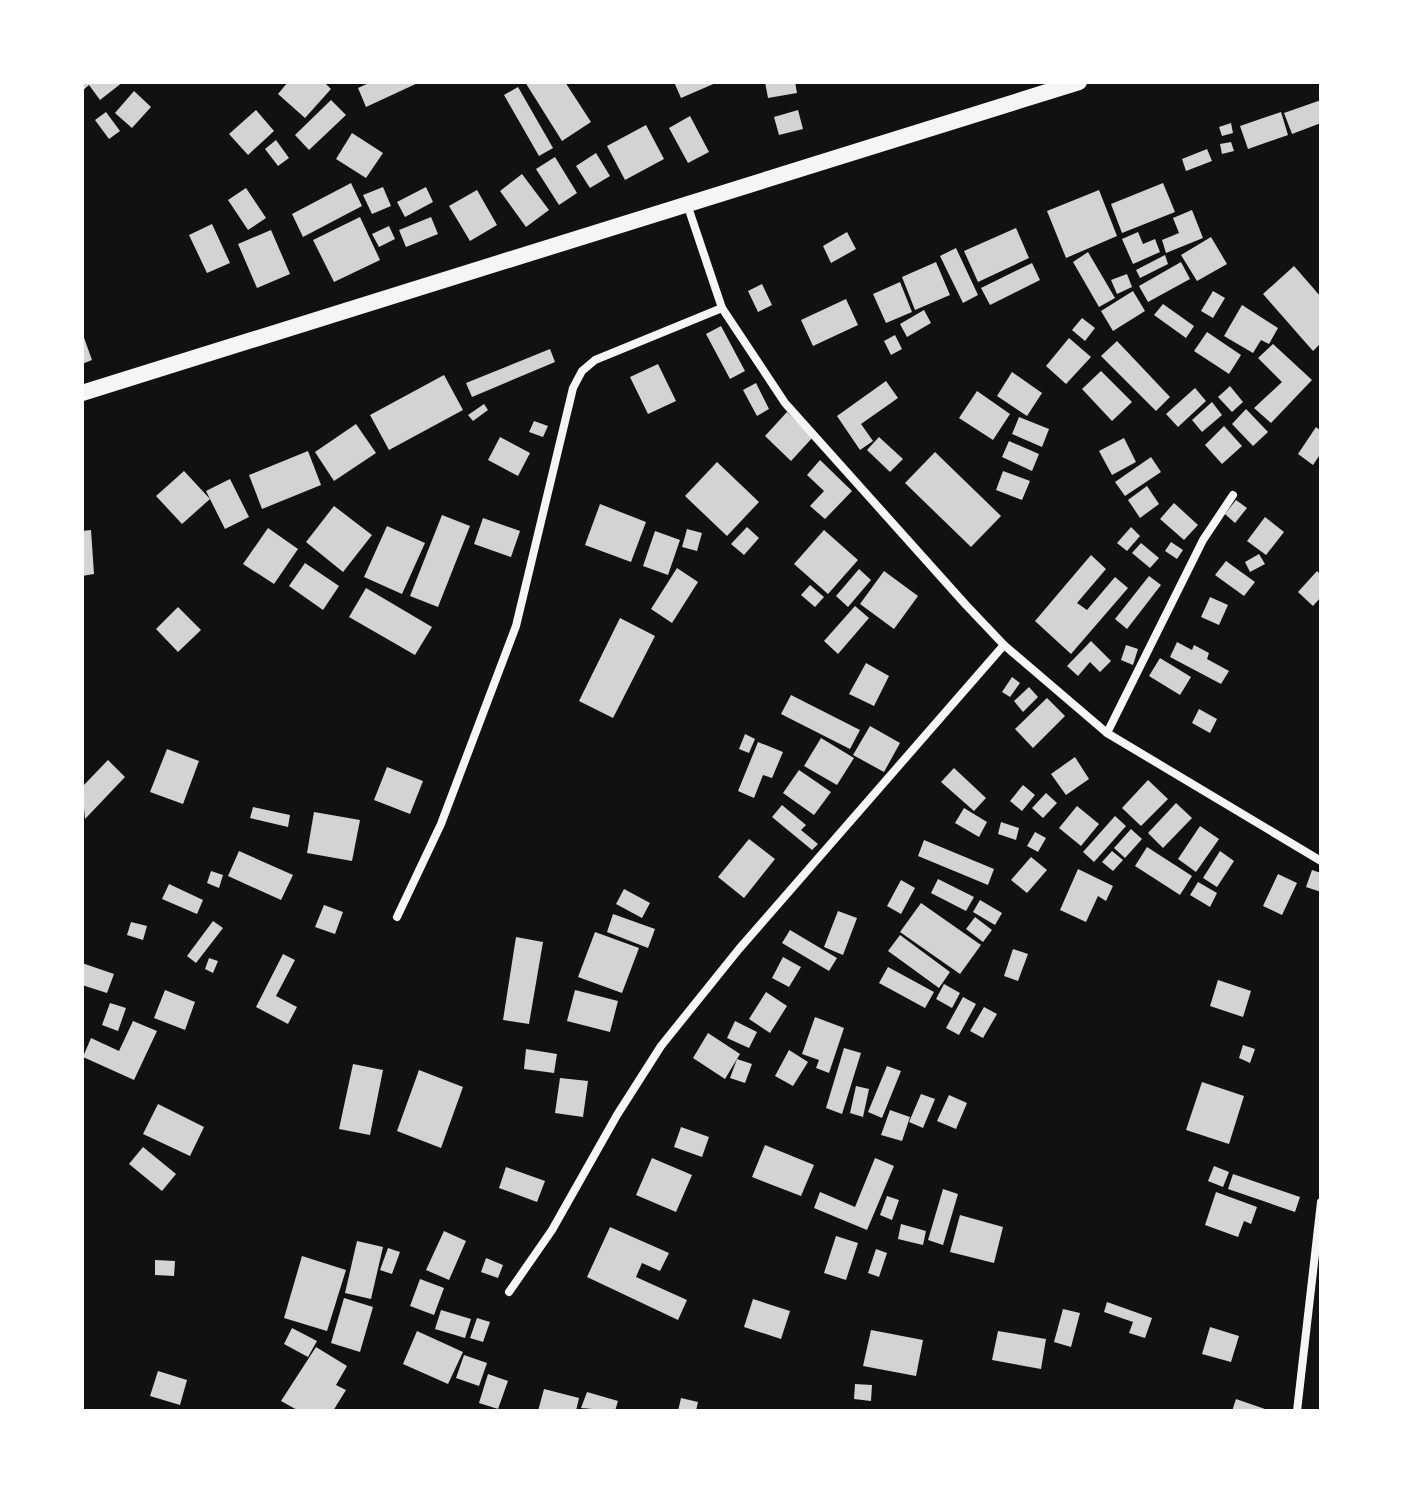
<svg xmlns="http://www.w3.org/2000/svg" width="1403" height="1493" font-family="'Playfair Display',serif">
<rect width="100%" height="100%" fill="#111"/>
<g fill="#d3d3d3">
<path d="M82 82H123L100 100 89 85 82 91Z"/>
<path d="M288 82H324L331 89 305 118 278 94Z"/>
<path d="M371 82H420L366 107 358 88Z"/>
<path d="M525 82H565L591 122 562 141Z"/>
<path d="M674 82H718L681 98Z"/>
<path d="M765 82H795L797 93 768 98Z"/>
<path d="M518 87 553 148 539 156 504 95Z"/>
<path d="M134 91 151 107 132 128 115 113Z"/>
<path d="M331 100 346 115 309 150 295 135Z"/>
<path d="M1321 100V123L1292 134 1284 113Z"/>
<path d="M256 110 274 131 248 155 229 134Z"/>
<path d="M798 110 803 129 779 135 774 117Z"/>
<path d="M106 112 120 131 109 139 95 120Z"/>
<path d="M1281 112 1288 135 1248 149 1240 126Z"/>
<path d="M690 116 709 152 688 163 669 128Z"/>
<path d="M1231 123 1233 133 1222 136 1219 127Z"/>
<path d="M646 125 664 159 625 180 607 146Z"/>
<path d="M352 133 383 153 366 178 336 159Z"/>
<path d="M276 140 289 158 278 166 265 149Z"/>
<path d="M1231 142 1234 151 1222 154 1220 144Z"/>
<path d="M1207 149 1212 161 1186 171 1182 159Z"/>
<path d="M596 153 610 176 590 188 576 166Z"/>
<path d="M555 157 577 193 559 205 536 169Z"/>
<path d="M522 174 549 210 526 227 500 191Z"/>
<path d="M351 183 362 206 303 237 292 214Z"/>
<path d="M1163 183 1175 212 1122 233 1111 204Z"/>
<path d="M383 187 391 206 372 214 363 195Z"/>
<path d="M426 187 433 202 405 217 397 202Z"/>
<path d="M246 188 266 218 248 230 228 200Z"/>
<path d="M477 190 497 225 470 241 449 206Z"/>
<path d="M1099 190 1117 236 1066 258 1047 211Z"/>
<path d="M1192 210 1203 238 1166 253 1162 240 1179 233 1173 218Z"/>
<path d="M360 217 380 260 334 282 313 240Z"/>
<path d="M431 217 438 234 406 247 399 230Z"/>
<path d="M212 224 230 263 207 273 189 235Z"/>
<path d="M389 226 395 239 379 247 372 234Z"/>
<path d="M1016 228 1029 258 978 282 964 251Z"/>
<path d="M271 230 290 274 257 288 238 244Z"/>
<path d="M847 232 856 249 831 263 823 246Z"/>
<path d="M1138 232 1143 244 1155 239 1160 252 1133 264 1122 239Z"/>
<path d="M1211 237 1227 264 1197 281 1181 255Z"/>
<path d="M956 248 978 295 963 303 940 256Z"/>
<path d="M1088 252 1115 298 1099 307 1073 262Z"/>
<path d="M1165 255 1168 264 1140 278 1136 270Z"/>
<path d="M936 262 950 295 915 310 902 277Z"/>
<path d="M1181 262 1190 279 1148 302 1139 286Z"/>
<path d="M1032 263 1040 280 990 305 981 288Z"/>
<path d="M1294 266 1321 297V343L1313 351 1263 294Z"/>
<path d="M1127 274 1132 287 1117 294 1111 280Z"/>
<path d="M900 282 912 312 886 323 873 294Z"/>
<path d="M762 284 772 305 758 312 748 291Z"/>
<path d="M1133 291 1145 311 1113 331 1101 311Z"/>
<path d="M1213 291 1225 298 1213 318 1201 311Z"/>
<path d="M846 299 858 325 813 346 801 320Z"/>
<path d="M1163 304 1194 326 1186 338 1154 315Z"/>
<path d="M1242 305 1278 328 1269 344 1261 340 1253 353 1224 336Z"/>
<path d="M924 310 931 323 907 337 900 324Z"/>
<path d="M1082 318 1095 328 1085 341 1072 330Z"/>
<path d="M721 326 745 371 730 379 706 334Z"/>
<path d="M82 332 92 360 82 364Z"/>
<path d="M1207 332 1241 355 1229 374 1194 351Z"/>
<path d="M895 335 902 349 891 355 884 341Z"/>
<path d="M1069 338 1091 357 1066 384 1046 366Z"/>
<path d="M1117 341 1170 397 1156 411 1101 356Z"/>
<path d="M1273 344 1312 380 1271 423 1254 408 1282 382 1258 358Z"/>
<path d="M550 349 555 362 472 397 466 383Z"/>
<path d="M658 364 676 401 648 414 630 377Z"/>
<path d="M1101 371 1132 402 1112 421 1082 389Z"/>
<path d="M1012 372 1042 393 1027 416 997 396Z"/>
<path d="M444 375 463 410 389 450 370 415Z"/>
<path d="M886 381 898 398 861 424 873 441 860 450 837 416Z"/>
<path d="M756 383 769 409 757 416 743 390Z"/>
<path d="M1230 386 1243 402 1232 412 1218 397Z"/>
<path d="M1195 388 1206 401 1178 427 1166 414Z"/>
<path d="M977 391 1010 414 993 440 959 418Z"/>
<path d="M1212 402 1222 415 1202 432 1192 420Z"/>
<path d="M484 404 488 410 473 421 468 415Z"/>
<path d="M1246 409 1268 432 1253 446 1232 424Z"/>
<path d="M787 412 813 437 791 461 765 436Z"/>
<path d="M1019 417 1049 429 1042 447 1012 434Z"/>
<path d="M534 421 548 426 543 437 529 432Z"/>
<path d="M356 424 376 453 334 481 315 452Z"/>
<path d="M1224 426 1242 446 1222 464 1205 445Z"/>
<path d="M1316 427 1321 431V453L1313 465 1298 454Z"/>
<path d="M500 437 530 453 518 476 488 460Z"/>
<path d="M879 437 903 459 890 472 867 450Z"/>
<path d="M1124 438 1136 462 1112 475 1099 451Z"/>
<path d="M1009 441 1039 454 1032 471 1002 457Z"/>
<path d="M308 451 321 485 262 509 249 475Z"/>
<path d="M935 452 1001 516 971 547 905 483Z"/>
<path d="M1151 457 1161 472 1125 496 1115 482Z"/>
<path d="M820 460 852 491 825 519 810 506 824 491 807 475Z"/>
<path d="M717 462 759 502 727 536 685 496Z"/>
<path d="M184 471 210 499 182 524 156 496Z"/>
<path d="M1003 471 1030 481 1022 500 996 490Z"/>
<path d="M230 479 249 517 225 529 206 491Z"/>
<path d="M1147 486 1159 504 1140 518 1128 500Z"/>
<path d="M1236 500 1247 508 1235 523 1225 514Z"/>
<path d="M1174 503 1198 525 1184 540 1160 519Z"/>
<path d="M600 504 646 522 631 562 585 545Z"/>
<path d="M334 506 372 535 343 572 306 542Z"/>
<path d="M442 515 470 526 438 607 410 596Z"/>
<path d="M1265 517 1284 532 1266 555 1247 541Z"/>
<path d="M483 518 520 531 511 557 474 544Z"/>
<path d="M387 526 425 543 402 594 364 577Z"/>
<path d="M747 527 759 538 744 555 731 544Z"/>
<path d="M1131 527 1140 536 1127 551 1117 543Z"/>
<path d="M268 528 298 549 274 584 243 564Z"/>
<path d="M687 529 702 533 697 551 682 547Z"/>
<path d="M91 530 94 574 82 576V531Z"/>
<path d="M824 530 858 560 828 594 794 564Z"/>
<path d="M655 531 680 540 668 575 643 566Z"/>
<path d="M1171 542 1183 550 1177 559 1165 551Z"/>
<path d="M1141 543 1159 558 1150 568 1132 553Z"/>
<path d="M1259 554 1265 564 1250 572 1245 562Z"/>
<path d="M1091 555 1106 569 1077 603 1087 610 1115 577 1128 588 1071 654 1035 621Z"/>
<path d="M1226 561 1255 582 1244 596 1215 575Z"/>
<path d="M305 563 339 586 323 610 289 586Z"/>
<path d="M677 568 698 582 672 623 651 609Z"/>
<path d="M859 569 871 580 848 607 836 596Z"/>
<path d="M884 571 918 596 894 629 860 604Z"/>
<path d="M1317 571 1321 575V597L1313 606 1298 592Z"/>
<path d="M1149 576 1161 585 1127 629 1115 619Z"/>
<path d="M810 585 824 597 815 607 801 595Z"/>
<path d="M366 588 432 627 415 655 349 617Z"/>
<path d="M1210 597 1228 605 1219 625 1201 617Z"/>
<path d="M855 606 869 618 838 654 824 641Z"/>
<path d="M178 607 201 630 178 652 156 629Z"/>
<path d="M620 618 655 636 613 718 579 701Z"/>
<path d="M1091 641 1111 661 1100 672 1090 662 1078 676 1067 666Z"/>
<path d="M1177 642 1192 650 1194 645 1209 653 1207 659 1229 671 1221 684 1170 657Z"/>
<path d="M1126 645 1138 649 1133 665 1121 660Z"/>
<path d="M1160 658 1191 677 1180 695 1149 676Z"/>
<path d="M866 663 889 676 874 706 849 694Z"/>
<path d="M1012 677 1020 683 1010 697 1002 692Z"/>
<path d="M1029 687 1038 697 1023 712 1014 701Z"/>
<path d="M791 695 860 730 850 749 781 714Z"/>
<path d="M1047 698 1065 716 1033 748 1015 729Z"/>
<path d="M1199 709 1217 719 1210 733 1192 723Z"/>
<path d="M870 726 900 743 884 772 853 755Z"/>
<path d="M745 734 755 739 749 753 739 749Z"/>
<path d="M821 738 854 758 837 785 804 766Z"/>
<path d="M758 742 783 752 772 778 763 775 754 798 738 791Z"/>
<path d="M167 749 199 761 183 804 150 792Z"/>
<path d="M1075 757 1089 779 1066 795 1051 774Z"/>
<path d="M108 760 125 777 85 819 82 787Z"/>
<path d="M387 767 423 781 410 814 374 800Z"/>
<path d="M954 768 986 798 974 811 941 782Z"/>
<path d="M799 770 831 792 814 815 783 793Z"/>
<path d="M1148 780 1168 799 1141 826 1122 808Z"/>
<path d="M1023 785 1035 795 1022 811 1010 801Z"/>
<path d="M1046 793 1057 803 1043 818 1032 808Z"/>
<path d="M1176 803 1192 818 1163 848 1148 833Z"/>
<path d="M782 805 806 825 801 830 818 844 812 850 772 817Z"/>
<path d="M1077 806 1099 824 1081 846 1059 828Z"/>
<path d="M253 807 290 815 288 827 250 818Z"/>
<path d="M964 808 987 822 979 837 955 823Z"/>
<path d="M314 812 360 820 352 861 307 853Z"/>
<path d="M1115 816 1126 826 1094 862 1083 852Z"/>
<path d="M1001 822 1019 828 1016 840 998 834Z"/>
<path d="M1200 826 1219 839 1196 872 1178 859Z"/>
<path d="M1131 829 1142 839 1125 858 1114 848Z"/>
<path d="M1035 832 1046 838 1038 852 1027 846Z"/>
<path d="M749 839 775 859 744 898 718 877Z"/>
<path d="M924 840 994 869 988 885 918 856Z"/>
<path d="M1147 847 1192 876 1180 895 1135 866Z"/>
<path d="M239 851 293 875 281 900 228 876Z"/>
<path d="M1112 851 1123 860 1113 871 1102 862Z"/>
<path d="M1220 851 1234 861 1217 887 1203 878Z"/>
<path d="M1031 857 1047 870 1027 893 1011 880Z"/>
<path d="M1078 869 1113 886 1106 901 1098 896 1086 922 1060 910Z"/>
<path d="M1312 870 1321 873V892L1306 887Z"/>
<path d="M211 871 223 875 219 888 207 883Z"/>
<path d="M1278 874 1297 883 1282 915 1263 906Z"/>
<path d="M938 879 974 897 966 911 931 893Z"/>
<path d="M901 880 915 888 901 914 887 906Z"/>
<path d="M1198 882 1217 893 1210 907 1190 895Z"/>
<path d="M169 884 203 900 197 914 162 899Z"/>
<path d="M624 889 650 903 642 918 616 904Z"/>
<path d="M980 900 1002 913 995 925 973 912Z"/>
<path d="M921 903 981 945 960 974 900 932Z"/>
<path d="M324 905 343 912 335 934 315 927Z"/>
<path d="M838 911 857 918 843 955 824 947Z"/>
<path d="M613 914 655 929 648 948 607 932Z"/>
<path d="M975 917 992 930 983 942 966 929Z"/>
<path d="M213 921 223 928 196 963 187 956Z"/>
<path d="M131 922 147 926 143 940 127 935Z"/>
<path d="M790 930 837 958 829 971 782 943Z"/>
<path d="M595 932 639 948 622 993 578 977Z"/>
<path d="M900 935 950 972 939 988 888 951Z"/>
<path d="M516 937 543 942 529 1024 503 1020Z"/>
<path d="M1013 949 1028 954 1018 981 1004 976Z"/>
<path d="M283 954 295 960 276 996 297 1007 288 1024 256 1007Z"/>
<path d="M783 957 801 967 789 987 772 978Z"/>
<path d="M209 958 218 961 213 973 205 969Z"/>
<path d="M82 963 114 974 107 993 82 985Z"/>
<path d="M888 967 934 992 925 1008 879 983Z"/>
<path d="M1218 980 1251 991 1243 1017 1210 1006Z"/>
<path d="M944 984 960 993 952 1008 936 999Z"/>
<path d="M165 990 195 1002 185 1030 154 1018Z"/>
<path d="M575 990 618 1001 610 1032 567 1021Z"/>
<path d="M766 992 787 1006 770 1033 749 1019Z"/>
<path d="M963 997 976 1004 959 1035 946 1028Z"/>
<path d="M110 1003 126 1008 118 1031 102 1025Z"/>
<path d="M984 1007 997 1014 983 1038 970 1031Z"/>
<path d="M815 1017 844 1028 829 1073 816 1068 819 1060 802 1054Z"/>
<path d="M133 1021 157 1031 134 1080 83 1057 91 1038 119 1051Z"/>
<path d="M735 1021 757 1032 749 1048 727 1038Z"/>
<path d="M708 1033 740 1054 725 1079 693 1058Z"/>
<path d="M1243 1045 1255 1049 1250 1063 1239 1058Z"/>
<path d="M844 1048 861 1053 842 1114 826 1108Z"/>
<path d="M526 1049 557 1054 554 1073 524 1069Z"/>
<path d="M789 1050 808 1062 793 1086 775 1076Z"/>
<path d="M737 1059 752 1064 745 1083 730 1078Z"/>
<path d="M353 1064 383 1070 370 1135 339 1129Z"/>
<path d="M887 1066 901 1071 882 1118 868 1112Z"/>
<path d="M419 1070 463 1087 441 1148 397 1131Z"/>
<path d="M560 1078 588 1081 583 1117 555 1113Z"/>
<path d="M1202 1082 1244 1096 1229 1144 1186 1130Z"/>
<path d="M856 1086 869 1089 863 1117 850 1113Z"/>
<path d="M921 1094 935 1099 923 1128 909 1122Z"/>
<path d="M949 1095 967 1103 956 1129 937 1121Z"/>
<path d="M158 1104 204 1127 190 1156 143 1134Z"/>
<path d="M890 1110 910 1117 902 1141 881 1135Z"/>
<path d="M681 1127 709 1137 702 1157 674 1147Z"/>
<path d="M765 1145 814 1165 801 1196 752 1177Z"/>
<path d="M143 1147 176 1174 162 1191 129 1164Z"/>
<path d="M652 1158 692 1175 676 1212 636 1195Z"/>
<path d="M875 1158 894 1166 867 1230 814 1208 820 1192 855 1207Z"/>
<path d="M1214 1166 1229 1172 1223 1187 1208 1181Z"/>
<path d="M506 1167 545 1181 537 1202 499 1188Z"/>
<path d="M1233 1174 1300 1197 1295 1212 1228 1189Z"/>
<path d="M943 1189 958 1194 943 1245 928 1240Z"/>
<path d="M1216 1192 1257 1207 1251 1224 1244 1221 1238 1237 1205 1225Z"/>
<path d="M887 1196 899 1200 892 1220 880 1215Z"/>
<path d="M960 1215 1003 1227 994 1263 950 1252Z"/>
<path d="M901 1224 926 1231 923 1245 898 1239Z"/>
<path d="M610 1227 669 1253 660 1271 642 1263 636 1277 687 1300 678 1320 587 1277Z"/>
<path d="M444 1231 466 1241 449 1280 426 1270Z"/>
<path d="M836 1236 858 1243 846 1280 824 1273Z"/>
<path d="M357 1241 383 1247 371 1299 345 1293Z"/>
<path d="M388 1248 400 1252 392 1274 380 1270Z"/>
<path d="M876 1249 887 1253 879 1277 868 1273Z"/>
<path d="M302 1256 346 1270 327 1331 284 1318Z"/>
<path d="M486 1258 503 1265 498 1278 481 1272Z"/>
<path d="M155 1260 175 1261 174 1276 155 1275Z"/>
<path d="M420 1279 444 1288 434 1315 410 1306Z"/>
<path d="M344 1298 373 1307 360 1352 331 1343Z"/>
<path d="M753 1299 790 1311 781 1339 744 1327Z"/>
<path d="M1107 1302 1152 1318 1145 1338 1129 1333 1133 1322 1104 1312Z"/>
<path d="M1063 1309 1080 1313 1071 1347 1054 1342Z"/>
<path d="M441 1310 471 1319 465 1338 435 1329Z"/>
<path d="M477 1318 490 1322 483 1342 470 1338Z"/>
<path d="M1210 1327 1239 1336 1231 1362 1202 1354Z"/>
<path d="M292 1328 317 1341 308 1357 284 1344Z"/>
<path d="M871 1330 923 1340 916 1376 863 1366Z"/>
<path d="M417 1331 463 1352 448 1384 403 1364Z"/>
<path d="M998 1331 1046 1339 1041 1369 992 1360Z"/>
<path d="M316 1347 347 1366 336 1385 346 1390 333 1411H299L281 1401Z"/>
<path d="M464 1355 487 1363 479 1386 456 1378Z"/>
<path d="M158 1371 187 1380 180 1405 150 1396Z"/>
<path d="M488 1374 508 1381 498 1409 479 1403Z"/>
<path d="M855 1384 872 1385 871 1401 854 1399Z"/>
<path d="M544 1389 579 1398 576 1411H538Z"/>
<path d="M587 1392 618 1401 615 1411 581 1408Z"/>
<path d="M681 1398 698 1402 696 1411H678Z"/>
<path d="M1236 1399 1265 1409 1264 1411H1232Z"/>
</g>
<g fill="none" stroke-linecap="round" stroke-linejoin="round">
<g stroke="#f5f5f5" stroke-width="8">
<path d="M687 204 722 308 785 403 966 605 1004 645 1107 733 1321 861"/>
<path d="M1107 733 1203 540 1233 495"/>
<path d="M397 917 441 824 516 626 573 388 582 371 595 360 722 308"/>
<path d="M509 1292 552 1230 617 1115 661 1046 739 949 1004 645"/>
<path d="M1297 1411 1321 1202"/>
</g>
<path stroke="#f5f5f5" stroke-width="16" d="M82 393 1079 82"/>
</g>
<rect width="1403" height="1493" fill="none" stroke="#ffffff" stroke-width="168"/>
</svg>
